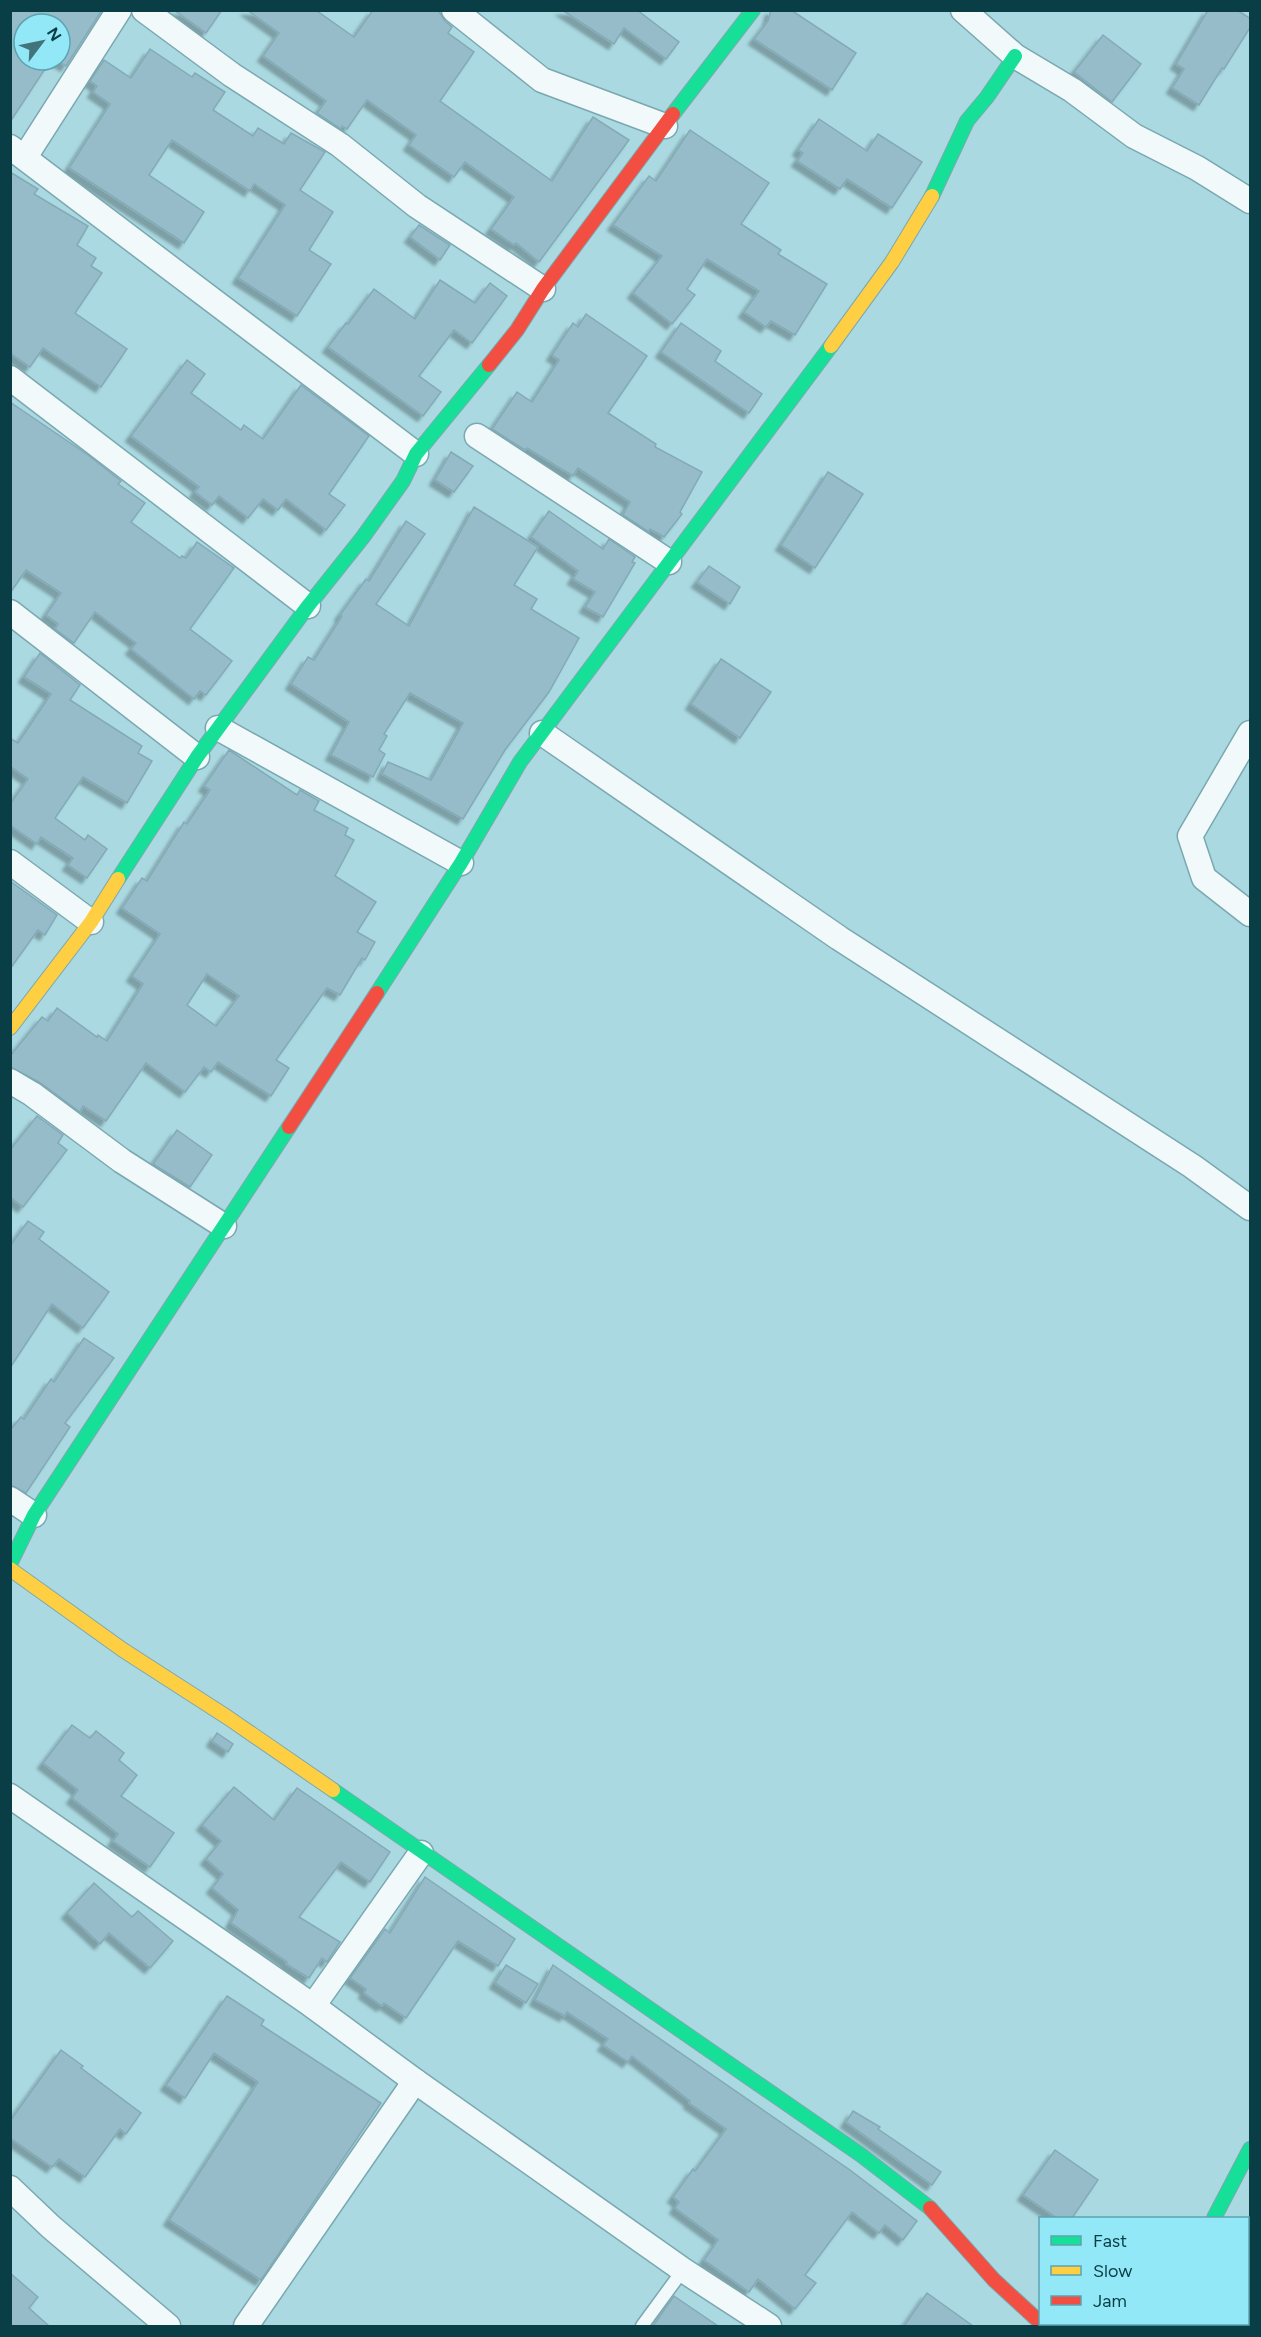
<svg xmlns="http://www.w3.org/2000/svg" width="1261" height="2337" font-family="Figtree,sans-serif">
<defs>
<filter id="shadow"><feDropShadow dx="-5.5" dy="5.5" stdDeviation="1.5" flood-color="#0004"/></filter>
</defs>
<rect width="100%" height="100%" fill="#aad9e1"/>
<g fill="#95bcc8" stroke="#83aab6" stroke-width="1.5" fill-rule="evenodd" filter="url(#shadow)">
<path d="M10 10H102L66 66 57 60H60V24H24V60H51L10 122Z"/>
<path d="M174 10H222L206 33Z"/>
<path d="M247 10 317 11 354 37 373 10H438L445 21 452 27 448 33 474 52 440 101 552 181 593 117 629 140 539 262 516 243 514 245 491 229 514 197 465 162 454 177 409 145 416 135 367 100 347 129 342 126 341 129 317 113 326 101 263 56 279 33Z"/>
<path d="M562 10H637L679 42 666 59 624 28 614 44Z"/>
<path d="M771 10H791L856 53 832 90 754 39 768 21Z"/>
<path d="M1208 10H1237L1251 19V26L1224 69 1222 68 1199 105 1172 88 1184 69 1176 64Z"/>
<path d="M1103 35 1141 64 1112 102 1074 72Z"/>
<path d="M150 49 192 77 195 73 225 92 213 110 253 136 258 128 284 144 291 133 325 152 300 190 333 212 309 250 331 264 297 316 238 278 285 205 254 184 250 191 172 140 149 175 204 212 184 243 69 168 110 104 93 92 97 86 90 81 104 60 131 78Z"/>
<path d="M819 119 867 151 878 134 922 162 892 208 847 179 840 189 797 161 803 153 798 150Z"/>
<path d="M690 130 769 183 741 224 781 250 778 254 827 284 795 335 771 321 766 327 744 312 759 291 707 259 687 289 695 295 672 324 633 293 662 256 613 225 649 176 656 181Z"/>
<path d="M10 172 38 189 34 194 88 226 77 245 96 258 91 266 102 273 75 313 127 349 101 387 43 348 30 367 10 353Z"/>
<path d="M419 225 450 245 440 260 410 237Z"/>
<path d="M440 280 475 303 490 283 507 296 472 343 454 330 419 376 441 392 423 416 328 347 346 323 348 324 374 289 415 319Z"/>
<path d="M586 314 647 356 608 413 656 444 655 447 702 472 680 512 682 514 664 537 650 529 649 532 623 515 630 502 578 468 573 476 527 448 525 450 492 429 517 392 532 402 559 360 552 355 573 323 578 327Z"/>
<path d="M681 323 721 351 715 361 762 394 749 413 661 352Z"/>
<path d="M187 360 205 374 191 393 241 430 244 425 263 439 301 385 369 436 329 494 345 505 326 530 286 499 278 510 263 499 248 518 219 496 212 505 195 492 199 487 131 436Z"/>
<path d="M10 402 88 455 121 481 118 484 145 503 131 522 180 558 182 556 186 558 197 542 234 568 190 629 232 661 206 695 200 691 194 699 131 649 136 643 95 612 74 643 55 629 58 624 46 615 61 593 26 570 10 593Z"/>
<path d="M451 452 473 466 454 492 435 480Z"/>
<path d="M828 472 863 494 815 568 781 545Z"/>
<path d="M474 507 538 547 514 585 537 599 531 609 579 638 549 692 505 750 463 819 382 774 388 762 431 780 463 723 410 693 384 734 387 736 379 750 385 754 373 777 331 755 349 722 291 684 308 657 314 660 342 616 340 615 366 579 369 581 406 521 425 534 376 604 409 626Z"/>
<path d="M549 511 603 549 609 539 635 557 632 562 635 563 603 617 585 607 595 592 573 579 578 571 531 537Z"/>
<path d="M709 566 740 587 730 604 697 582Z"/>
<path d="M40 653 80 685 70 700 142 746 138 753 152 761 127 803 83 777 55 818 85 840 88 835 107 849 87 878 68 865 73 858 41 837 37 844 10 825V804L28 779 10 766V738L18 743 51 694 24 677Z"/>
<path d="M721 659 771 692 740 738 691 704Z"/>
<path d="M229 750 297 795 300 790 319 801 314 810 348 828 345 835 354 840 335 876 376 902 357 932 375 942 365 960 362 958 340 995 327 988 276 1060 289 1068 271 1096 218 1062 211 1072 204 1067 185 1092 146 1063 106 1121 83 1106 80 1112 39 1082 10 1067V1056L42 1017 48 1021 57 1008 97 1037 98 1035 107 1041 143 984 132 976 160 934 122 908 142 878 147 881 184 822 187 824 210 790 204 786ZM207 974 239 996 216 1026 187 1005Z"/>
<path d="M10 881 57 915 45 935 38 930 10 969Z"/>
<path d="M37 1116 63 1135 58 1143 67 1150 23 1207 10 1197V1150Z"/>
<path d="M177 1130 212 1155 190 1187 153 1164Z"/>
<path d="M28 1221 44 1232 39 1239 109 1292 83 1328 52 1304 10 1368V1246Z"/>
<path d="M84 1338 114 1358 65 1423 70 1427 26 1493 10 1485V1430L21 1417 24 1419 51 1379 54 1382Z"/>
<path d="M72 1725 90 1738 96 1731 124 1753 119 1760 137 1775 121 1796 174 1833 150 1867 113 1841 118 1834 72 1798 78 1790 43 1763Z"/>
<path d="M217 1733 233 1744 228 1752 212 1741Z"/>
<path d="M234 1787 274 1820 297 1788 390 1852 370 1882 341 1862 299 1917 340 1942 327 1962 322 1958 309 1978 286 1964 287 1962 231 1923 238 1910 212 1888 223 1874 206 1859 221 1841 202 1825Z"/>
<path d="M425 1877 515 1939 498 1966 458 1941 406 2018 384 2003 382 2006 364 1993 366 1989 350 1978 385 1929 390 1933Z"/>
<path d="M94 1883 132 1917 138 1911 173 1941 150 1968 109 1933 100 1944 67 1913Z"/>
<path d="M506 1965 538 1984 526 2003 495 1983Z"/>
<path d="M553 1965 850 2170 917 2221 903 2240 885 2225 879 2233 852 2212 805 2275 816 2283 795 2309 758 2279 749 2292 704 2260 718 2240 675 2208 679 2202 673 2197 693 2169 695 2171 726 2129 689 2103 690 2101 632 2056 628 2062 603 2045 608 2039 567 2012 565 2016 535 2000Z"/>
<path d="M227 1996 264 2020 261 2025 381 2103 261 2280 169 2220 258 2082 214 2053 185 2098 166 2085Z"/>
<path d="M61 2050 83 2066 81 2068 141 2113 126 2134 120 2129 85 2177 59 2159 52 2167 10 2138V2121Z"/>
<path d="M853 2111 880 2127 878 2129 941 2172 932 2185 846 2122Z"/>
<path d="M1055 2150 1098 2180 1072 2218H1057L1023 2195Z"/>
<path d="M10 2273 38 2297 29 2308 49 2326H10Z"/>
<path d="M927 2293 973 2326H904Z"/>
<path d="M674 2296 718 2326H653Z"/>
</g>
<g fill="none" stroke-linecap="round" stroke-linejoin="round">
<defs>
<path id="lane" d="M642 2326 683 2270"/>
<g id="street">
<path d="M144 10 232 75 340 145 417 206 543 289"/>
<path d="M454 10 542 80 665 126"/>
<path d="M963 10 1015 56 1072 90 1134 136 1197 168 1250 201"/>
<path d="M10 147 416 454"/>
<path d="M25 157 119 10"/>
<path d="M10 378 308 606"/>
<path d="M477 436 669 562"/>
<path d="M10 612 197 757"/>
<path d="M218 728 461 863"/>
<path d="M542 733 839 938 1192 1166 1250 1208"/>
<path d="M1250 733 1190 836 1204 878 1250 914"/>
<path d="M10 862 91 922"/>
<path d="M10 1081 32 1094 122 1161 224 1226"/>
<path d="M10 1499 34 1515"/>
<path d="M10 1796 313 2006 415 2081 683 2270 769 2326"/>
<path d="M313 2006 421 1853"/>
<path d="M10 2188 51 2227 168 2326"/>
<path d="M246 2326 415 2081"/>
</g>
<g id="fast">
<path d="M673 114 753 10"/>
<path d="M932 196 967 121 987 97 1015 56"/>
<path d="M118 879 197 757 308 606 363 537 403 481 416 454 489 365"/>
<path d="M377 993 461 863 520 762 831 346"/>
<path d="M10 1564 34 1515 289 1127"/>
<path d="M333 1790 861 2155 930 2208"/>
<path d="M1214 2218 1250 2149"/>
</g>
<g id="slow">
<path d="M831 346 892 262 932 196"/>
<path d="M10 1028 91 922 118 879"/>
<path d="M10 1569 123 1650 227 1717 333 1790"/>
<path d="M1159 2326 1161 2324"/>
</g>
<g id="jam">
<path d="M489 365 517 330 543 289 673 114"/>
<path d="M289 1127 377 993"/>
<path d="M930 2208 994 2280 1044 2326"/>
</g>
</defs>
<use href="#lane" stroke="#7aa8b0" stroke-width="15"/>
<use href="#street" stroke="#7aa8b0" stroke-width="27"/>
<use href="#fast" stroke="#7aa8b0" stroke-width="16"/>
<use href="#slow" stroke="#7aa8b0" stroke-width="16"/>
<use href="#jam" stroke="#7aa8b0" stroke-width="16"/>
<use href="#lane" stroke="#f2f9fa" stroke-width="12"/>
<use href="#street" stroke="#f2f9fa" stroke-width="24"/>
<use href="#fast" stroke="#16e098" stroke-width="14"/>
<use href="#slow" stroke="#ffcf43" stroke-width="14"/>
<use href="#jam" stroke="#f24e42" stroke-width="14"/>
</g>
<rect width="1261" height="2337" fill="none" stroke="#0a3e46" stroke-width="24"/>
<rect x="1039" y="2217" width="210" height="108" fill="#93e8f8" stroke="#5ca4b1" stroke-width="1.5"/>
<rect x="1051" y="2236" width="30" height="9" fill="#16e098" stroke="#5ca4b1" stroke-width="1.5"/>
<text x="1093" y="2247" font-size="18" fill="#0a3e46">Fast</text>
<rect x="1051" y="2266" width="30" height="9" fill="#ffcf43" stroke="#5ca4b1" stroke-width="1.5"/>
<text x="1093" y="2277" font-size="18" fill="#0a3e46">Slow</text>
<rect x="1051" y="2296" width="30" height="9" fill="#f24e42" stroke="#5ca4b1" stroke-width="1.5"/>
<text x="1093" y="2307" font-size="18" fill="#0a3e46">Jam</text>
<g transform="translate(42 42) rotate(58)"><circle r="28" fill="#93e8f8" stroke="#5ca4b1" stroke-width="1.5"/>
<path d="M0-4.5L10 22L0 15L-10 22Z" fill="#42747c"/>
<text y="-9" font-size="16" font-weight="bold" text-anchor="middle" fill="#0a3e46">N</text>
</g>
</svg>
